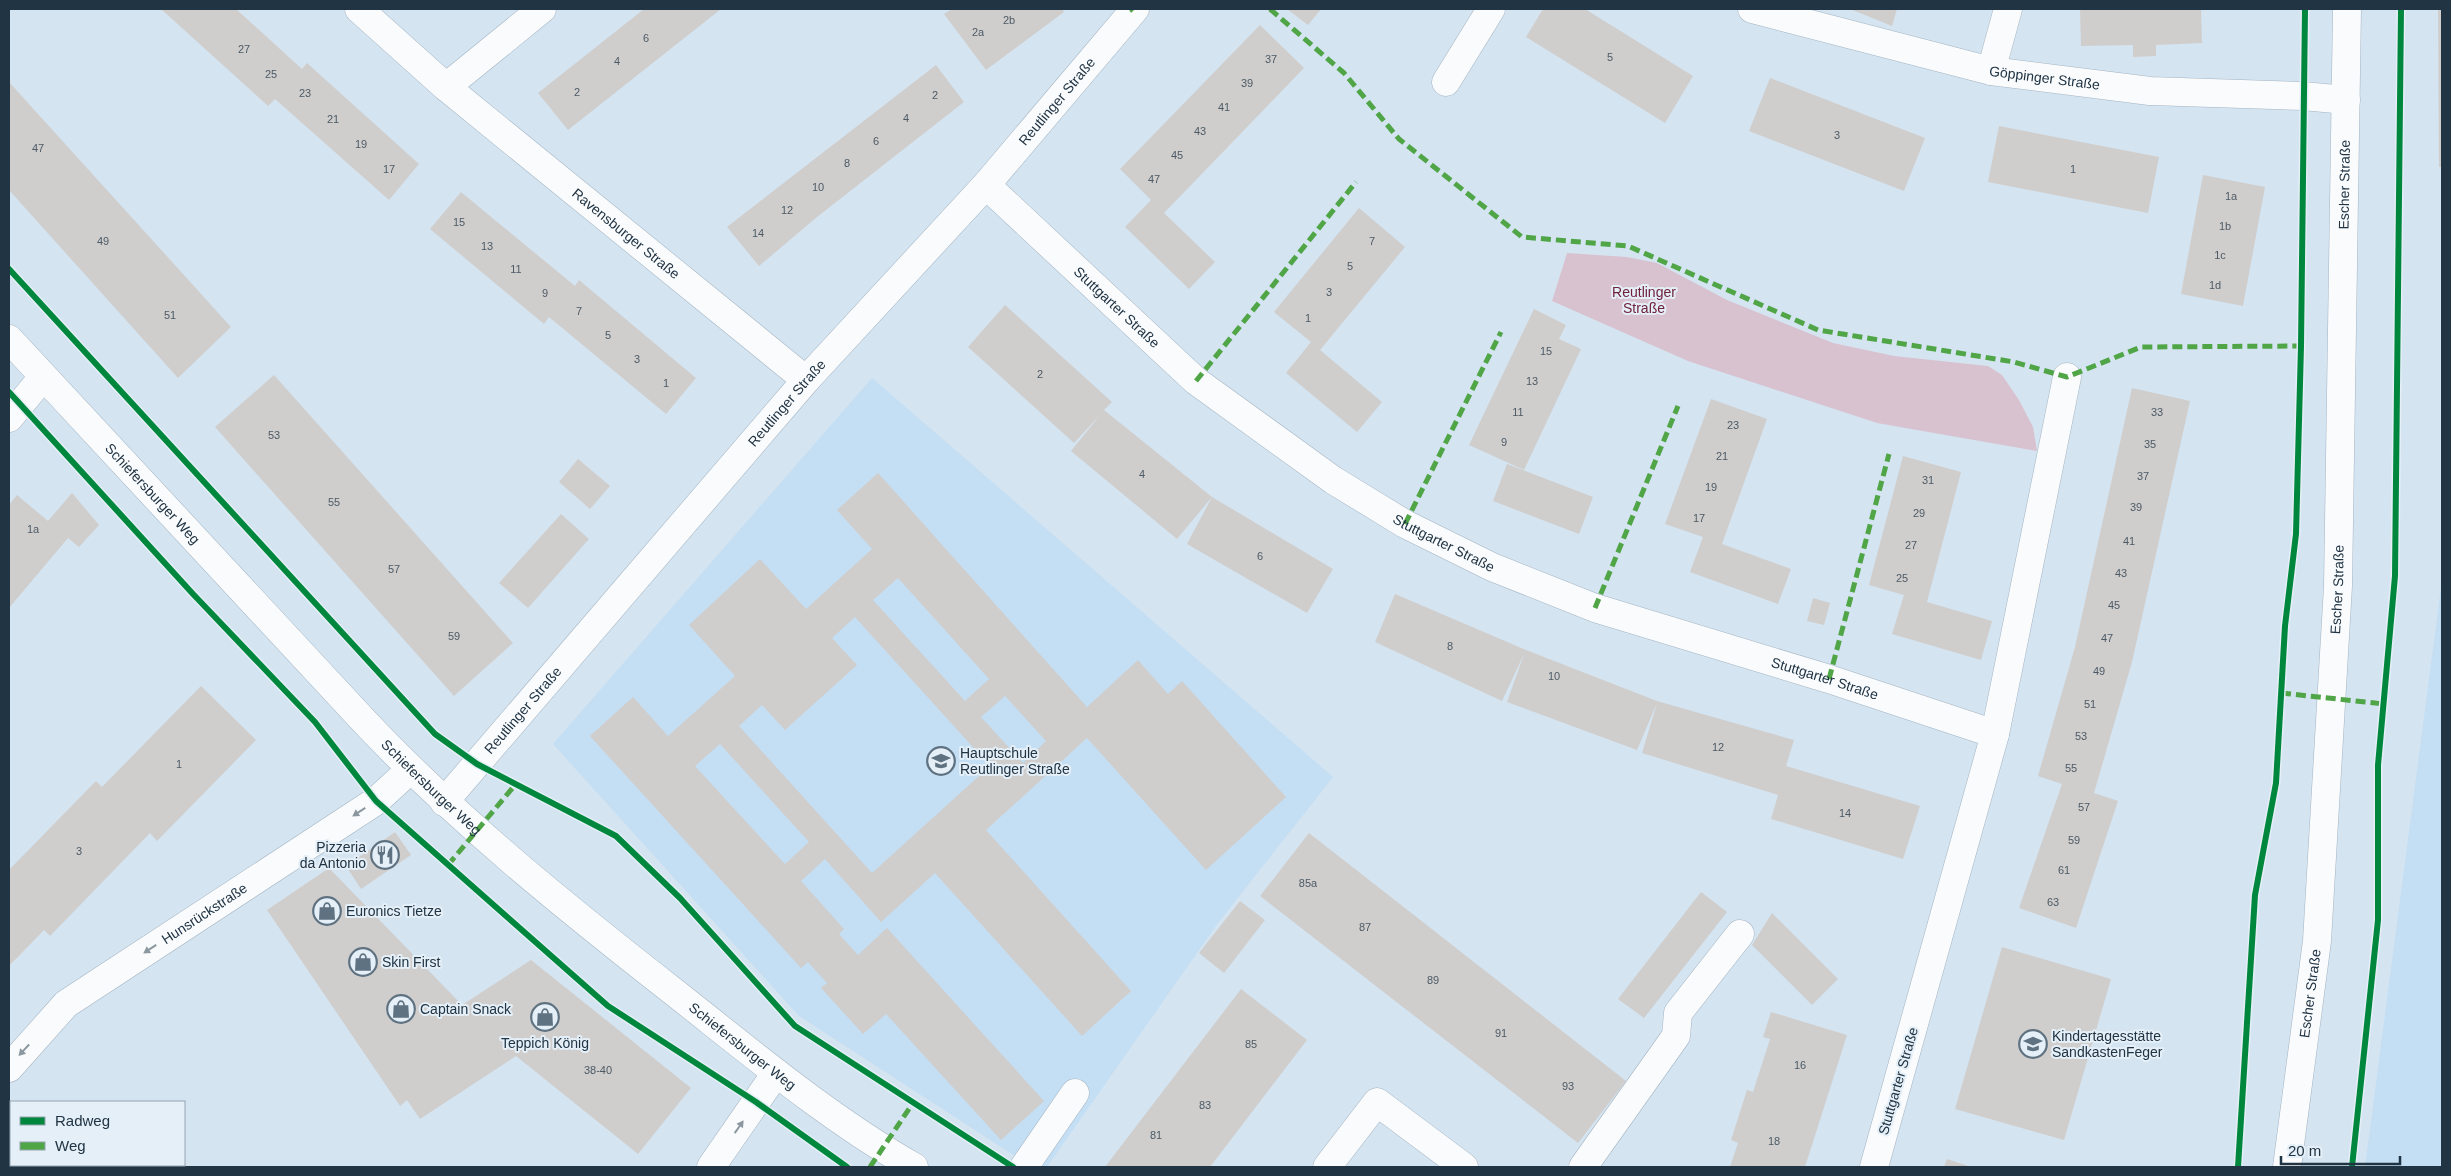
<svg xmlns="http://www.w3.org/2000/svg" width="2451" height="1176" font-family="Arial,sans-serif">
<rect width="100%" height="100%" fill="#d4e4f1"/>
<g fill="#c4def3">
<path d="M872 378 1333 777 1218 923 1047 1167H1032L799 1016 553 744Z"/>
<path d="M2442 580V1167H2365Z"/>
</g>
<path fill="#d9c2cf" d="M1567 253 1627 257 1657 263 1727 300 1833 343 1894 356 1988 366 2002 375 2019 400 2033 427 2037 451 1877 423 1688 361 1552 301Z"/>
<g fill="#d0cecc" fill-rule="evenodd">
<path d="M161 9H236L302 69 307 63 419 164 389 200 275 99 268 106Z"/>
<path d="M644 9H721L568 130 538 93Z"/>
<path d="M952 9H1062L1064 12 986 70 944 14Z"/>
<path d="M1287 9H1321L1308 25Z"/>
<path d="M1543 9H1585L1693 76 1665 123 1526 37Z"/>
<path d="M1850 9H1897L1892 26Z"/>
<path d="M2080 9H2201L2202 43 2156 45V56L2133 57V45L2081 46Z"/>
<path d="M2438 9H2442V167H2439Z"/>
<path d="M1260 25 1304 68 1164 213 1215 262 1189 289 1125 227 1151 200 1120 169Z"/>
<path d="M936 65 964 102 817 217 759 266 727 227Z"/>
<path d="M1770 78 1925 138 1904 191 1749 131Z"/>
<path d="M9 82 231 327 178 378 9 190Z"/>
<path d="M1999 126 2159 157 2148 213 1988 182Z"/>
<path d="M2203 175 2265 187 2243 306 2181 294Z"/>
<path d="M461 192 575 286 579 280 696 378 666 414 549 317 544 324 430 229Z"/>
<path d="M1359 208 1405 247 1320 350 1382 402 1357 432 1286 373 1311 342 1274 312Z"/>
<path d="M1005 305 1112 402 1104 410 1212 497 1177 539 1071 451 1100 415 1074 443 968 347Z"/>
<path d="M1534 309 1566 325 1559 339 1581 349 1524 470 1469 445Z"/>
<path d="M274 375 513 643 454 696 215 427Z"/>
<path d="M2132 388 2190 401 2132 662 2094 793 2118 801 2076 928 2019 908 2062 784 2038 776 2075 647Z"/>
<path d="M1711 399 1767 419 1722 544 1791 569 1778 604 1690 572 1703 537 1665 524Z"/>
<path d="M1903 456 1961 472 1927 602 1992 621 1981 660 1892 634 1904 595 1869 585Z"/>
<path d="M578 459 610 486 590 509 559 482Z"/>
<path d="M1507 464 1593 497 1579 534 1493 501Z"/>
<path d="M878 473 1087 707 1138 660 1168 694 1182 681 1286 797 1206 870 1087 738 986 830 1131 991 1082 1036 935 873 881 922 825 859 801 881 844 929 839 934 858 955 887 928 1044 1101 1001 1140 886 1014 863 1034 821 988 827 983 808 962 801 968 590 736 633 697 668 736 735 676 689 625 760 559 806 609 872 549 837 510ZM898 578 989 679 965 701 873 600ZM855 617 990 766 872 873 739 726 762 705 785 730 857 665 832 638ZM1005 696 1046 741 1023 763 981 717ZM720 744 809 842 785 864 695 766Z"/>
<path d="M72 493 99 525 79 547 68 538 9 608V505L17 495 48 521Z"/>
<path d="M1212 497 1333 569 1307 613 1187 544Z"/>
<path d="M561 514 589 539 528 608 499 583Z"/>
<path d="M1395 594 1526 650 1657 701 1794 740 1786 766 1920 806 1903 859 1771 819 1778 795 1642 753 1657 703 1637 750 1507 702 1524 654 1502 701 1375 642Z"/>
<path d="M1813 598 1830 603 1824 625 1807 621Z"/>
<path d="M201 686 256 740 157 841 150 833 50 936 44 930 9 966V870L96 781 102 787Z"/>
<path d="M395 832 411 855 361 889 346 866Z"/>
<path d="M1309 833 1626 1081 1578 1143 1260 896Z"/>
<path d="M329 868 462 1005 531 960 691 1088 638 1154 516 1056 420 1119 407 1100 400 1106 267 910Z"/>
<path d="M1701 892 1727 912 1644 1018 1618 999Z"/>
<path d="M1240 901 1265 920 1224 973 1199 953Z"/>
<path d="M1772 913 1838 979 1812 1005 1752 945Z"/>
<path d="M2002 947 2111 979 2064 1140 1955 1109Z"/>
<path d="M1241 989 1307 1040 1210 1167H1105Z"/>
<path d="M1771 1012 1847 1035 1805 1167H1730L1738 1143 1731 1140 1747 1090 1753 1092 1770 1039 1763 1037Z"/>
<path d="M11 1151V1165H154L158 1167H9V1156Z"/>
<path d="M1947 1159 1971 1167H1944Z"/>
</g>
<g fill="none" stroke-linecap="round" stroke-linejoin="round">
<defs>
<g id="minor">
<path id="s1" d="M359 9 446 87 806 380"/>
<path id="s2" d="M1752 9 1991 71 2150 91 2303 96 2346 100"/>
<path d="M1991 71 2008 9"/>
<path d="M1446 82 1491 9"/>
<path d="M446 87 542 9"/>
<path id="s3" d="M986 185 1196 381 1333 480 1405 524 1492 567 1595 608 1829 679 1995 734 1874 1167"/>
<path id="s4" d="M9 339 363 720C459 822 569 910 679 996 755 1056 830 1119 914 1167"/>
<path d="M9 418 43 377"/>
<path d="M1995 734 2067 377"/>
<path id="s5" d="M444 802 806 380 986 185 1135 9"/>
<path id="s6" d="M9 1068 66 1004 376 801 410 770"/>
<path d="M711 1167 776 1073"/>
<path d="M1024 1167 1075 1093"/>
<path d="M1327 1167 1377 1102 1464 1167"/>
<path d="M1583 1167 1676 1036 1678 1013 1740 934"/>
<path id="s7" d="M2287 1167 2317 941 2338 586 2347 9"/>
</g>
</defs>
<use href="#minor" stroke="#a4b4c2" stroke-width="29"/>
<use href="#minor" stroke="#f9fbfd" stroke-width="28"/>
<g stroke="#50a547" stroke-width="5" stroke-dasharray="10 5" stroke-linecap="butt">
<path d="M1131 9 1133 11"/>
<path d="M1270 9 1344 73 1399 139 1522 237 1628 246 1818 330 2014 362 2067 377 2141 347 2301 346"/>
<path d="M1196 381 1356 182"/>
<path d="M1405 524 1501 332"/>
<path d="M1595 608 1678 406"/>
<path d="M1829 679 1889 454"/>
<path d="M2281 693 2384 704"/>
<path d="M448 865 515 785"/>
<path d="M870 1167 913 1103"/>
</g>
<defs>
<g id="cycleway">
<path d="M9 269 435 734 477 764 616 836 680 898 795 1026 1013 1167"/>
<path d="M9 392 193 594 315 722 376 801 608 1006 756 1102 847 1167"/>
<path d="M2238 1167 2255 895 2276 783 2285 626 2296 534 2301 346 2305 9"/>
<path d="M2352 1167 2378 920V765L2395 576 2401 9"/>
</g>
</defs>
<use href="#cycleway" stroke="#e5eff7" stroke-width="9"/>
<use href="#cycleway" stroke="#00873e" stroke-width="6"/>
</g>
<defs><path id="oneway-solid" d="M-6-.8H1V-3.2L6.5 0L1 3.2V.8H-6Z" transform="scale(1.25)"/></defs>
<g fill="#8c98a0">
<use href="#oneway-solid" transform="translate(359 812) rotate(147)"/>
<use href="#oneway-solid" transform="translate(150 949) rotate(147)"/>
<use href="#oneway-solid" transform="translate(24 1050) rotate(133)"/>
<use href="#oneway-solid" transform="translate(739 1127) rotate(-55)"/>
</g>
<defs>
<symbol id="school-ring" viewBox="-11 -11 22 22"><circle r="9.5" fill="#e5eff7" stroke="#5f7281" stroke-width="1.5"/><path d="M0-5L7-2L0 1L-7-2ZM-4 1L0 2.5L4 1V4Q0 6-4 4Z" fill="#5f7281"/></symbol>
<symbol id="restaurant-ring" viewBox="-11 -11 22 22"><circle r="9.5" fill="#e5eff7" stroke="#5f7281" stroke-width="1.5"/><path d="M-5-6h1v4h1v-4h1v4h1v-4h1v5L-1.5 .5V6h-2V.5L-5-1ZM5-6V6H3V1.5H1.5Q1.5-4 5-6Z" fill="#5f7281"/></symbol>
<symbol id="shop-ring" viewBox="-11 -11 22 22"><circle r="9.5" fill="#e5eff7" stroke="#5f7281" stroke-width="1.5"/><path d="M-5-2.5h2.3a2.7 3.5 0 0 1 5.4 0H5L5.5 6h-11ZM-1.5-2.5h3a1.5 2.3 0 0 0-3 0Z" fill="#5f7281"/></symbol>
</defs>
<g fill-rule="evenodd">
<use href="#school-ring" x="925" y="745" width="32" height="32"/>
<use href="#restaurant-ring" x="369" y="839" width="32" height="32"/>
<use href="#shop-ring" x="311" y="895" width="32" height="32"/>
<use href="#shop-ring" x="347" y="946" width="32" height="32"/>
<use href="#shop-ring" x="385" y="993" width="32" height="32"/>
<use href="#shop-ring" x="529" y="1001" width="32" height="32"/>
<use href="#school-ring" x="2017" y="1028" width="32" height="32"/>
</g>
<g text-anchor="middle" stroke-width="4" stroke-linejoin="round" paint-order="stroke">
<g font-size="11" fill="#4c5a66">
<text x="1009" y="24">2b</text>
<text x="978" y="36">2a</text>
<text x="646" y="42">6</text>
<text x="244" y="53">27</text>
<text x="1610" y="61">5</text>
<text x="1271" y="63">37</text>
<text x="617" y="65">4</text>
<text x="271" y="78">25</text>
<text x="1247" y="87">39</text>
<text x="577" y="96">2</text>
<text x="305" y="97">23</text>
<text x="935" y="99">2</text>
<text x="1224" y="111">41</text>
<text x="906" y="122">4</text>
<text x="333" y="123">21</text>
<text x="1200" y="135">43</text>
<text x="1837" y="139">3</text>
<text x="876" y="145">6</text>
<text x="361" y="148">19</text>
<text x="38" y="152">47</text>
<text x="1177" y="159">45</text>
<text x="847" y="167">8</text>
<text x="389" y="173">17</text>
<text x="2073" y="173">1</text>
<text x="1154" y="183">47</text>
<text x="818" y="191">10</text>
<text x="2231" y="200">1a</text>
<text x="787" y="214">12</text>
<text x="459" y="226">15</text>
<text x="2225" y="230">1b</text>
<text x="758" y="237">14</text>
<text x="103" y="245">49</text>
<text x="1372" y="245">7</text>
<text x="487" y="250">13</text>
<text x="2220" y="259">1c</text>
<text x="1350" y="270">5</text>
<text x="516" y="273">11</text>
<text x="2215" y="289">1d</text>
<text x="1329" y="296">3</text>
<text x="545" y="297">9</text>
<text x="579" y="315">7</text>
<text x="170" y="319">51</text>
<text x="1308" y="322">1</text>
<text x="608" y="339">5</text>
<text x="1546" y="355">15</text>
<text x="637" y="363">3</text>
<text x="1040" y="378">2</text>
<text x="1532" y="385">13</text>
<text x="666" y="387">1</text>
<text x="1518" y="416">11</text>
<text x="2157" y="416">33</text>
<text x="1733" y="429">23</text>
<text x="274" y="439">53</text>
<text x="1504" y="446">9</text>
<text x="2150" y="448">35</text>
<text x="1722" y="460">21</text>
<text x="1142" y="478">4</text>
<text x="2143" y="480">37</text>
<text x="1928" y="484">31</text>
<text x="1711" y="491">19</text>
<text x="334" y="506">55</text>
<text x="2136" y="511">39</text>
<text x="1919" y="517">29</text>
<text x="1699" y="522">17</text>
<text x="33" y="533">1a</text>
<text x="2129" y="545">41</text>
<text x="1911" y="549">27</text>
<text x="1260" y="560">6</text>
<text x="394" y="573">57</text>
<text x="2121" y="577">43</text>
<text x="1902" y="582">25</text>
<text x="2114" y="609">45</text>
<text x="454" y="640">59</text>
<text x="2107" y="642">47</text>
<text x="1450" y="650">8</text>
<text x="2099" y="675">49</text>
<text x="1554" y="680">10</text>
<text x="2090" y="708">51</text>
<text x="2081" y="740">53</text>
<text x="1718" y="751">12</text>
<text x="179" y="768">1</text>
<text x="2071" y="772">55</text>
<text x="2084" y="811">57</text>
<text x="1845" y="817">14</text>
<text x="2074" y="844">59</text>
<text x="79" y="855">3</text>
<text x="2064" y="874">61</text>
<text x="1308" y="887">85a</text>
<text x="2053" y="906">63</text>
<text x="1365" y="931">87</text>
<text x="1433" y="984">89</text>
<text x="1501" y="1037">91</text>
<text x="1251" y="1048">85</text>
<text x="1800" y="1069">16</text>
<text x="598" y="1074">38-40</text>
<text x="1568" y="1090">93</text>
<text x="1205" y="1109">83</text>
<text x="1156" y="1139">81</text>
<text x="1774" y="1145">18</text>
</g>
<g font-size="14" fill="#203444" stroke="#e5eff7">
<text dy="5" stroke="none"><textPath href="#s2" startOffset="301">Göppinger Straße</textPath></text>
<text dy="5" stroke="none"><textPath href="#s5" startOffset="931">Reutlinger Straße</textPath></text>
<text dy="5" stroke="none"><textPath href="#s7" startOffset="985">Escher Straße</textPath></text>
<text dy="5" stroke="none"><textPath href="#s1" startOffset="349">Ravensburger Straße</textPath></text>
<text dy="5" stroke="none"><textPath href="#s3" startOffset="179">Stuttgarter Straße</textPath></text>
<text dy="5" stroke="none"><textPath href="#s5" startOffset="526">Reutlinger Straße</textPath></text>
<text dy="5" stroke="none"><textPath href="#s4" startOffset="211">Schiefersburger Weg</textPath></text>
<text dy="5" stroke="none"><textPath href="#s3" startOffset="584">Stuttgarter Straße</textPath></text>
<text dy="5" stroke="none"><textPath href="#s7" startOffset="580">Escher Straße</textPath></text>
<text dy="5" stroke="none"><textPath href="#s3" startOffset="989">Stuttgarter Straße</textPath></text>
<text dy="5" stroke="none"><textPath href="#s5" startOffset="121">Reutlinger Straße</textPath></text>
<text dy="5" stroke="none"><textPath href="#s4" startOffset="616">Schiefersburger Weg</textPath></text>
<text dy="5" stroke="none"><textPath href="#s6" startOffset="251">Hunsrückstraße</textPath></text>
<text dy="5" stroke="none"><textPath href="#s7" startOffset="175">Escher Straße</textPath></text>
<text dy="5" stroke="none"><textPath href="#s4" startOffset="1021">Schiefersburger Weg</textPath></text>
<text transform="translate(1898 1081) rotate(-74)" y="5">Stuttgarter Straße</text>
</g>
<g font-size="14" fill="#70213c" stroke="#e5eff7">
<text x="1644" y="297">Reutlinger<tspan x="1644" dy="16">Straße</tspan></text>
</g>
<g font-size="14" fill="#203444" stroke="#e5eff7" text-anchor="start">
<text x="960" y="758">Hauptschule<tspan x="960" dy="16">Reutlinger Straße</tspan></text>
<text x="366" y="852" text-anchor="end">Pizzeria<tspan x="366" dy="16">da Antonio</tspan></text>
<text x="346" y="916">Euronics Tietze</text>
<text x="382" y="967">Skin First</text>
<text x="420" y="1014">Captain Snack</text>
<text x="2052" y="1041">Kindertagesstätte<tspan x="2052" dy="16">SandkastenFeger</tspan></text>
<text x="545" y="1048" text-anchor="middle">Teppich König</text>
</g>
</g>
<rect width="2451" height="1176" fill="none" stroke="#203444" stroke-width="20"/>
<rect x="10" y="1101" width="175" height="65" fill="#e5eff7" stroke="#96a4af"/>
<rect x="20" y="1117" width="25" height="8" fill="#00873e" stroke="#96a4af"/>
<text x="55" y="1126" font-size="15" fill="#203444">Radweg</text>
<rect x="20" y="1142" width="25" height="8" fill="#50a547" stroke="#96a4af"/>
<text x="55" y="1151" font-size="15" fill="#203444">Weg</text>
<path d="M2281 1156v8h119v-8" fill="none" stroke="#203444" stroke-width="2.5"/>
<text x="2288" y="1156" font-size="15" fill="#203444" stroke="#e5eff7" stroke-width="4" paint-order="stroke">20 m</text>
</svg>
